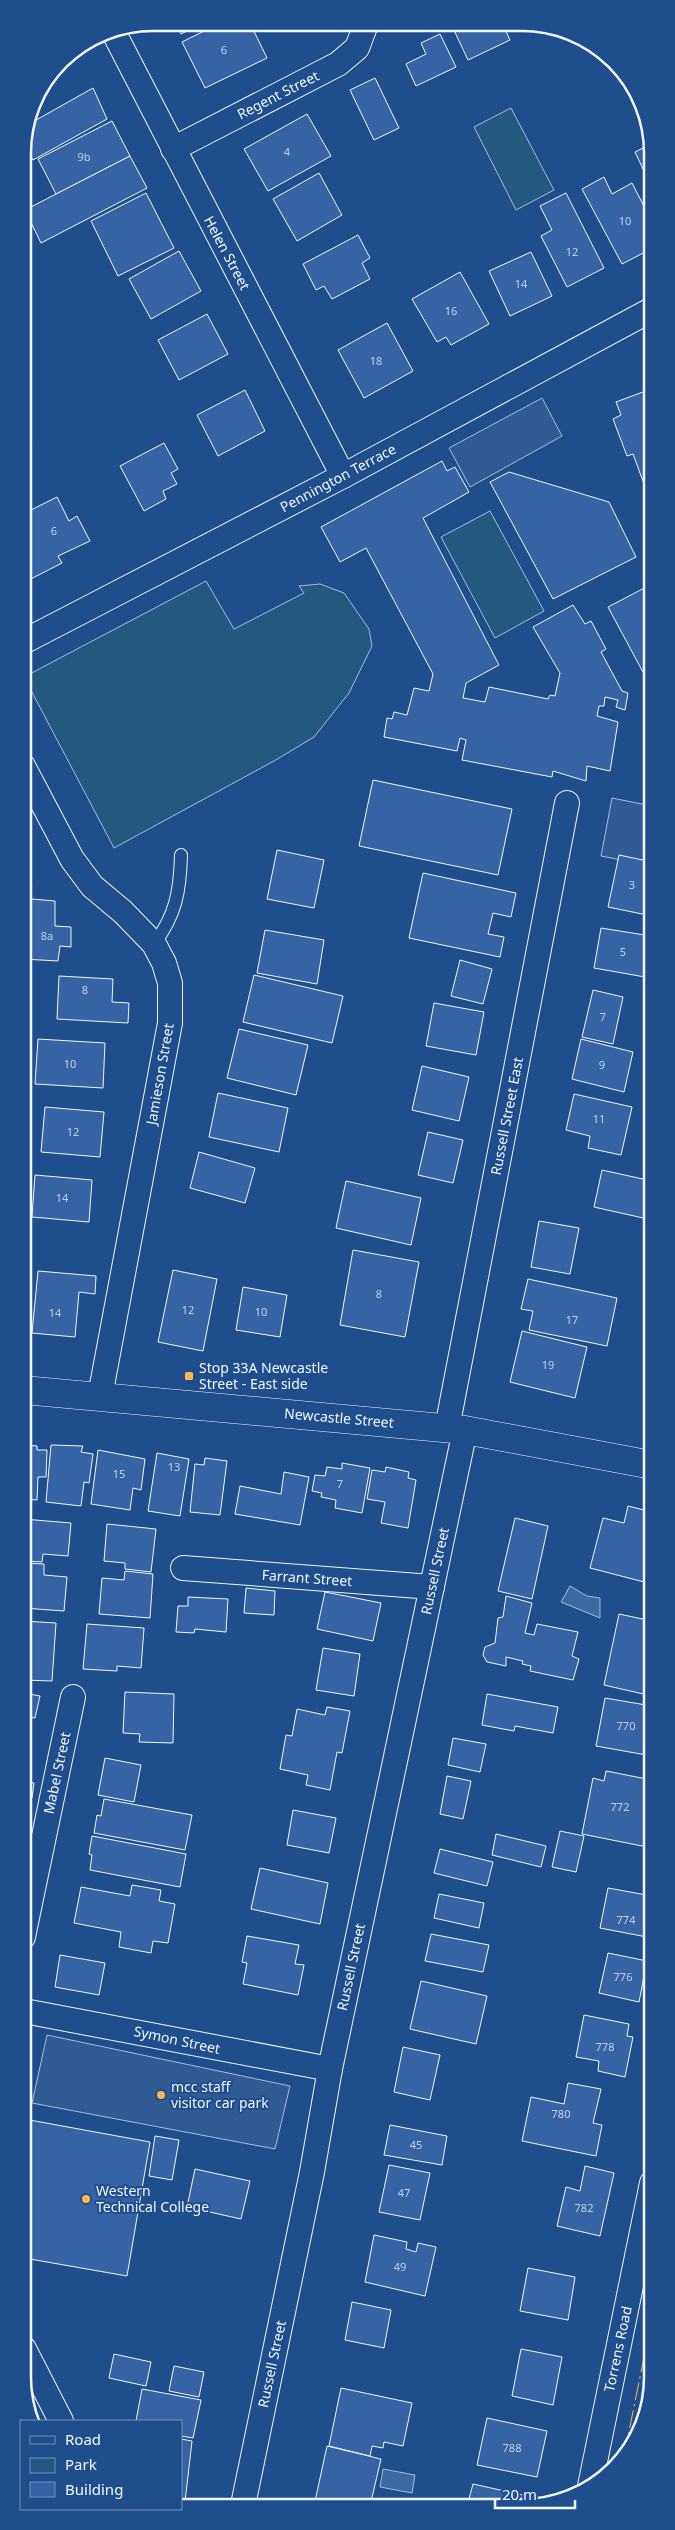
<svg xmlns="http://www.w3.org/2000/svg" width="675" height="2530" font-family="'Noto Sans',sans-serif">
<rect width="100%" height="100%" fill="#1f4e8c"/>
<g fill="#245a82" stroke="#a8bbd7">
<path d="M511 108 554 190 516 210 474 127Z"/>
<path d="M490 511 544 611 495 638 441 537Z"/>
<path d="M206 581 234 629 304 593 299 586 320 584 344 593 369 629 372 646 349 693 314 737 274 761 114 848 24 677Z"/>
</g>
<g fill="#305b95" stroke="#a8bbd7">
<path d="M542 398 562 436 470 487 449 448Z"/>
<path d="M612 798 652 806V866L601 856Z"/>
<path d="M47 2035 290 2086 275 2149 32 2103Z"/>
</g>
<g fill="#3b69a3" stroke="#a8bbd7">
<path d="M570 1586 587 1596 600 1598V1618L561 1602Z"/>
<path d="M383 2469 415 2475 412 2493 380 2487Z"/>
</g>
<g fill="#3563a3" stroke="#f2f6ff">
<path d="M176 23H203L181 34Z"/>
<path d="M220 23H250L267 58 205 88 182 42Z"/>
<path d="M451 24 503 25 510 40 468 60Z"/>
<path d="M440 34 456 67 416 86 406 64 426 54 421 43Z"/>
<path d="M78 50 80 53 58 65 61 61Z"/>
<path d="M375 78 399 128 374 140 350 90Z"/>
<path d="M93 88 107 119 33 160 23 143 29 124Z"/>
<path d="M307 114 331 156 268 191 244 149Z"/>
<path d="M112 121 130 156 56 194 38 159Z"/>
<path d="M651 144V186L635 152Z"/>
<path d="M130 156 147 188 41 243 25 210Z"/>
<path d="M319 173 342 215 297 241 273 199Z"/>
<path d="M604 177 612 194 632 183 651 220V249L622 264 582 189Z"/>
<path d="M146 193 174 248 118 276 91 221Z"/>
<path d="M566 193 604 268 567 287 541 236 552 230 540 206Z"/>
<path d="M358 235 370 258 362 263 370 279 332 299 324 286 316 290 303 264Z"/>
<path d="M179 251 201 291 151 319 129 279Z"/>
<path d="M531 252 552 296 510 316 489 271Z"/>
<path d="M460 272 489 324 451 345 446 337 437 342 412 299Z"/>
<path d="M207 314 228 354 179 380 158 340Z"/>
<path d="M387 323 413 371 364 398 338 350Z"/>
<path d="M651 389V503L633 454 627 456 613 419 621 415 616 402Z"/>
<path d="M245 390 265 431 218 456 197 415Z"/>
<path d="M164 443 178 469 171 473 177 484 163 491 166 499 144 511 120 466Z"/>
<path d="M442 461 447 471 455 467 469 492 423 518 499 665 466 683 463 698 485 702 489 687 548 699 550 695 555 696 560 673 533 627 573 605 585 624 591 621 606 649 601 652 622 691 628 693 625 710 616 707 618 700 605 697 604 706H599L597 716 618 722 610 771 587 766 586 781 553 771 552 777 462 760 466 740 460 738 457 751 384 737 387 718 392 719 394 712 407 715 414 688 429 691 433 674 366 548 340 562 321 527Z"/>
<path d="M509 472 609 502 636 557 553 599 490 482Z"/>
<path d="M57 497 69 521 77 516 90 541 58 556 62 563 23 583V514Z"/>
<path d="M652 584V689L608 607Z"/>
<path d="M373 780 512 809 498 875 359 846Z"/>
<path d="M277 850 324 860 314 908 267 899Z"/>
<path d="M619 855 652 862V916L608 907Z"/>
<path d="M23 872 32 888 23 893Z"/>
<path d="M423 873 516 893 511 917 493 913 488 934 504 937 500 957 409 938Z"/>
<path d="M32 899 55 901V926L71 927V947L60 946 58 961 23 959V904Z"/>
<path d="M601 928 651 936 645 977 594 968Z"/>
<path d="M265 930 324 940 317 984 257 973Z"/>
<path d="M460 960 492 969 483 1004 451 996Z"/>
<path d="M254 975 343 996 332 1043 243 1022Z"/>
<path d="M59 976 113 979 112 1002 129 1003 128 1023 57 1019Z"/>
<path d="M593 990 623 997 613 1044 582 1037Z"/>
<path d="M434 1003 484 1012 476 1055 426 1046Z"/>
<path d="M239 1029 308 1045 296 1095 227 1078Z"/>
<path d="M38 1039 105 1043 103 1088 35 1084Z"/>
<path d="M581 1039 633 1052 624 1092 572 1079Z"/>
<path d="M422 1066 469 1077 459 1121 412 1110Z"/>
<path d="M218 1093 288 1108 279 1152 209 1137Z"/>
<path d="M574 1094 632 1107 621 1155 588 1148 590 1136 566 1130Z"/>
<path d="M45 1107 104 1112 100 1157 41 1152Z"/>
<path d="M428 1132 463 1140 453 1183 418 1175Z"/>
<path d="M199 1152 255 1168 245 1203 190 1188Z"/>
<path d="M602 1170 652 1181V1220L594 1207Z"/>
<path d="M35 1175 92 1180 89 1222 32 1217Z"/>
<path d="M346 1181 421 1198 411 1245 336 1228Z"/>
<path d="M539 1221 579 1228 570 1274 531 1267Z"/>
<path d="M353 1250 419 1262 405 1337 340 1325Z"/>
<path d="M173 1270 217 1279 203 1351 158 1342Z"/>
<path d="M38 1271 96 1276 95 1294 79 1292 75 1337 32 1333Z"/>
<path d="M23 1272H28L25 1335H23Z"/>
<path d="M528 1279 617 1298 607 1346 529 1330 533 1311 521 1309Z"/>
<path d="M243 1287 287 1295 280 1337 236 1330Z"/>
<path d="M522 1331 587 1347 575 1398 510 1382Z"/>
<path d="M23 1445 37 1446V1450H47L46 1477H38L37 1500 23 1499Z"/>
<path d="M51 1445 83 1446 81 1452 93 1454 89 1483 84 1482 81 1506 46 1502Z"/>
<path d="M98 1450 145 1459 141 1490 133 1488 130 1510 91 1504Z"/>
<path d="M157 1453 189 1459 180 1516 148 1511Z"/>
<path d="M205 1458 227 1461 220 1515 190 1512 195 1464 204 1465Z"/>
<path d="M342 1463 370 1468 362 1513 335 1508 336 1500 321 1497 322 1493 312 1491 315 1475 325 1476 327 1467 342 1469Z"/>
<path d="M386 1467 409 1472 408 1478 416 1480 408 1528 381 1523 385 1502 367 1499 372 1470 385 1472Z"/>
<path d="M284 1472 309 1477 300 1525 235 1514 240 1486 281 1494Z"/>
<path d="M628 1506 652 1512V1584L590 1568 603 1518 624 1523Z"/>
<path d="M515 1518 548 1526 532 1599 498 1591Z"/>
<path d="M23 1519 71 1523 68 1556 43 1554 42 1562 23 1561Z"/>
<path d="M107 1524 156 1529 151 1572 125 1569V1563L104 1561Z"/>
<path d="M23 1563 44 1564V1575L67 1577 64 1611 23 1608Z"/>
<path d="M125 1571 153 1574 150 1618 99 1614 102 1578 124 1580Z"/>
<path d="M246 1588 275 1591 274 1615 244 1613Z"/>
<path d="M325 1592 381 1603 373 1641 317 1629Z"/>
<path d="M506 1596 532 1603 525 1633 534 1635 537 1624 578 1632 572 1656 579 1659 573 1680 530 1671 531 1666 522 1664 523 1661 506 1657V1666L487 1662 483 1655 485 1647 495 1643 498 1618 503 1617Z"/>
<path d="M188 1597 228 1599 226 1632 195 1629 194 1633 176 1632 178 1606H188Z"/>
<path d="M619 1614 652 1621V1696L604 1685Z"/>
<path d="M23 1621 56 1623 52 1681 23 1680Z"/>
<path d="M87 1624 144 1628 141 1668 117 1666V1671L83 1669Z"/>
<path d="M323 1648 360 1654 354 1696 316 1690Z"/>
<path d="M125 1692 174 1694 173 1743 139 1742 140 1734 123 1733Z"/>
<path d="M23 1693 40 1696 35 1718 23 1716Z"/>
<path d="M487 1694 558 1707 553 1733 515 1726 514 1731 482 1725Z"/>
<path d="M605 1698 652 1706V1756L596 1746Z"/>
<path d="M327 1707 350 1711 342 1753 337 1752 330 1790 306 1785 308 1775 280 1769 286 1735 292 1736 297 1709 325 1715Z"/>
<path d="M453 1738 486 1744 480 1772 448 1765Z"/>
<path d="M105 1758 141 1765 134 1802 98 1795Z"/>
<path d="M606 1771 652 1780V1848L582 1834 593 1778 604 1781Z"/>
<path d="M447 1776 471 1781 463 1819 440 1814Z"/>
<path d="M23 1781 34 1783 32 1798 23 1797Z"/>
<path d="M104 1799 192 1815 185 1850 94 1833 97 1815 101 1816Z"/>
<path d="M293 1810 336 1818 329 1853 287 1845Z"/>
<path d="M560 1831 584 1836 576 1872 552 1867Z"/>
<path d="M496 1834 546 1846 541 1867 492 1855Z"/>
<path d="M92 1836 186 1854 180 1887 90 1870 92 1855 89 1854Z"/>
<path d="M440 1849 493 1862 487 1886 434 1873Z"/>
<path d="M260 1868 328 1883 320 1924 251 1909Z"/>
<path d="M132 1885 161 1890 159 1901 175 1904 168 1943 153 1941 151 1953 119 1947 121 1932 74 1923 81 1887 130 1896Z"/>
<path d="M608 1888 652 1896 647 1937 600 1928Z"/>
<path d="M439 1894 484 1903 479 1928 434 1918Z"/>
<path d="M431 1934 489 1945 483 1972 425 1961Z"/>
<path d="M247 1936 299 1945 295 1964 304 1965 298 1995 243 1984 247 1963 242 1962Z"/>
<path d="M608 1953 647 1961 639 2002 599 1993Z"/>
<path d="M60 1955 105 1963 99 1995 55 1987Z"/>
<path d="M421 1981 487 1996 476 2044 410 2029Z"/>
<path d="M584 2015 629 2024 627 2036 633 2037 625 2077 598 2071 599 2061 576 2057Z"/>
<path d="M403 2047 440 2055 430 2100 394 2092Z"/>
<path d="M568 2083 601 2089 593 2123 602 2125 596 2156 522 2141 531 2097 564 2104Z"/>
<path d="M24 2119 150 2142 127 2276 24 2258Z"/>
<path d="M390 2125 447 2136 442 2165 384 2155Z"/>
<path d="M155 2136 179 2140 172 2180 149 2176Z"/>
<path d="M389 2165 430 2173 420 2220 379 2212Z"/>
<path d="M585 2166 614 2173 600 2236 557 2226 566 2187 580 2191Z"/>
<path d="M195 2169 250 2181 241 2219 187 2207Z"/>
<path d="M374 2235 407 2242 406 2249 416 2252 418 2243 436 2247 425 2296 365 2282Z"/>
<path d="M528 2268 575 2277 568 2320 520 2311Z"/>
<path d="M352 2302 391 2310 384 2348 345 2340Z"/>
<path d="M521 2349 562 2357 553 2405 512 2396Z"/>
<path d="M114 2354 151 2362 146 2386 109 2378Z"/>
<path d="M174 2366 204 2372 199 2397 169 2391Z"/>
<path d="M341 2388 412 2403 403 2446 384 2442 383 2448 372 2446 370 2456 329 2446Z"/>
<path d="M142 2389 201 2400 193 2438 181 2436V2421H136Z"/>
<path d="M487 2418 547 2431 537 2477 477 2465Z"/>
<path d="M181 2439 192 2441 185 2502 181 2501Z"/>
<path d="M327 2446 381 2459 370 2506 345 2500 344 2506H314Z"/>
<path d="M473 2484 536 2498 534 2506H467Z"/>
</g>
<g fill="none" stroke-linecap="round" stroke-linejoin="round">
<defs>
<path id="lane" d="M154 944C176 915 180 891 181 855"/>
<g id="street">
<path d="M113 31 343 476"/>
<path d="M173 149 338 64 357 48 366 24"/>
<path d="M23 642 343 476 651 310"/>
<path d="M23 766 72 859 92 886 123 912 154 944 164 963 170 983V1023L100 1396"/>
<path d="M447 1428 567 803"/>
<path d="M183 1568 432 1587"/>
<path d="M23 1937 73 1697"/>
<path d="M24 2011 330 2069"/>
<path d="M24 2349 61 2421"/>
<path d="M590 2486 652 2183"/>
<path d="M243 2505 312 2172 330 2069 465 1430"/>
</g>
<path id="secondary" d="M23 1390 465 1430 652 1465"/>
</defs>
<use href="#lane" stroke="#f2f6ff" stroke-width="14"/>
<use href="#street" stroke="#f2f6ff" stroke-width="26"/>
<use href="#secondary" stroke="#f2f6ff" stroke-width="29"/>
<use href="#lane" stroke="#1f4e8c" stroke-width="12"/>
<use href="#street" stroke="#1f4e8c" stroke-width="24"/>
<use href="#secondary" stroke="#1f4e8c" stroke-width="28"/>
<path stroke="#ffb74d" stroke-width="1" stroke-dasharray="18 4 2.5 4" stroke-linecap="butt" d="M624 2456 652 2318"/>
</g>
<g fill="#ffb74d" stroke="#1f4e8c" stroke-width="2">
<rect x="184" y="1371" width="10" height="10" rx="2.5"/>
<circle cx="161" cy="2095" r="5"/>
<circle cx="86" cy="2199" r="5"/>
</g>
<g text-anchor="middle" stroke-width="4" stroke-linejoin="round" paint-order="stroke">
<g font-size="11" fill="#c3d1e8">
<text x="224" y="54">6</text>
<text x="287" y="156">4</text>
<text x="84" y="161">9b</text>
<text x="625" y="225">10</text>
<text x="572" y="256">12</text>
<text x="521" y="288">14</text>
<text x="451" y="315">16</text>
<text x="376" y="365">18</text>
<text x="54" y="535">6</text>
<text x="632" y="889">3</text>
<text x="47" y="940">8a</text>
<text x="623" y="956">5</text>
<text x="85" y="994">8</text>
<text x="603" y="1021">7</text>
<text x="70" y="1068">10</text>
<text x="602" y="1069">9</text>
<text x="599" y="1123">11</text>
<text x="73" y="1136">12</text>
<text x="62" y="1202">14</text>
<text x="379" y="1298">8</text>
<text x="188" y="1314">12</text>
<text x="261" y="1316">10</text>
<text x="55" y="1317">14</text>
<text x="572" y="1324">17</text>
<text x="548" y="1369">19</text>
<text x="174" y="1471">13</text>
<text x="119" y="1478">15</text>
<text x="340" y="1488">7</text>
<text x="626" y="1730">770</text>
<text x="620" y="1811">772</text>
<text x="626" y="1924">774</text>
<text x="623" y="1981">776</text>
<text x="605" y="2051">778</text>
<text x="561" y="2118">780</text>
<text x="416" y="2149">45</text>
<text x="404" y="2197">47</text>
<text x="584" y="2212">782</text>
<text x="400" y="2271">49</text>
<text x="512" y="2452">788</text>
</g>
<g font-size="14" fill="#f2f6ff" stroke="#1f4e8c">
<text transform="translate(278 95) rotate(-27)" y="5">Regent Street</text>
<text transform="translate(227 253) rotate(62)" y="5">Helen Street</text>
<text transform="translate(338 478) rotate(-28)" y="5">Pennington Terrace</text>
<text transform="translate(160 1074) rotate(-80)" y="5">Jamieson Street</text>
<text transform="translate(507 1116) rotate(-79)" y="5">Russell Street East</text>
<text transform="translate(339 1418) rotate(5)" y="5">Newcastle Street</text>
<text transform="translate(435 1571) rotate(-78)" y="5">Russell Street</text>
<text transform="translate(307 1578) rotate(4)" y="5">Farrant Street</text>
<text transform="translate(57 1773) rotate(-78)" y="5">Mabel Street</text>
<text transform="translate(351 1967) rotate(-78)" y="5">Russell Street</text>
<text transform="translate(177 2040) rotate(12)" y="5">Symon Street</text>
<text transform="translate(618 2349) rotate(-78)" y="5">Torrens Road</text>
<text transform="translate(272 2364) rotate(-78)" y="5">Russell Street</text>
</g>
<g font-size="14" fill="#f2f6ff" stroke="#1f4e8c" text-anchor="start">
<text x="199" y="1373">Stop 33A Newcastle<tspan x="199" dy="16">Street - East side</tspan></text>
<text x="171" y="2092">mcc staff<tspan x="171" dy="16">visitor car park</tspan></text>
<text x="96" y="2196">Western<tspan x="96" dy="16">Technical College</tspan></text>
</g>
</g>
<path d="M0 0H675V2530H0ZM153 31H522A122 122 0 0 1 644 153V2377A122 122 0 0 1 522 2499H153A122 122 0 0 1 31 2377V153A122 122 0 0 1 153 31Z" fill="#1f4e8c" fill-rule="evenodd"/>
<path fill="none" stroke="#f2f6ff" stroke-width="2.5" d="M153 31H522A122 122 0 0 1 644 153V2377A122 122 0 0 1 522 2499H153A122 122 0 0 1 31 2377V153A122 122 0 0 1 153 31Z"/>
<rect x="20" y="2420" width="162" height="90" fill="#1f4e8c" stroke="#7391ba"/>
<rect x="30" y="2436" width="25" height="8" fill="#1f4e8c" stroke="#7391ba"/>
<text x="65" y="2445" font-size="15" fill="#f2f6ff">Road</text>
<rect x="30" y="2458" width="25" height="15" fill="#245a82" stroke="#7391ba"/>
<text x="65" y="2470" font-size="15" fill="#f2f6ff">Park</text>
<rect x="30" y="2482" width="25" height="15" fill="#3563a3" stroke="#7391ba"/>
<text x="65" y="2495" font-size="15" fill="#f2f6ff">Building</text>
<path d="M495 2500v8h80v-8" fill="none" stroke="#f2f6ff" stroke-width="2.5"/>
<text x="502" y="2500" font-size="15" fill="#f2f6ff" stroke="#1f4e8c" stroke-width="4" paint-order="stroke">20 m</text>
</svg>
